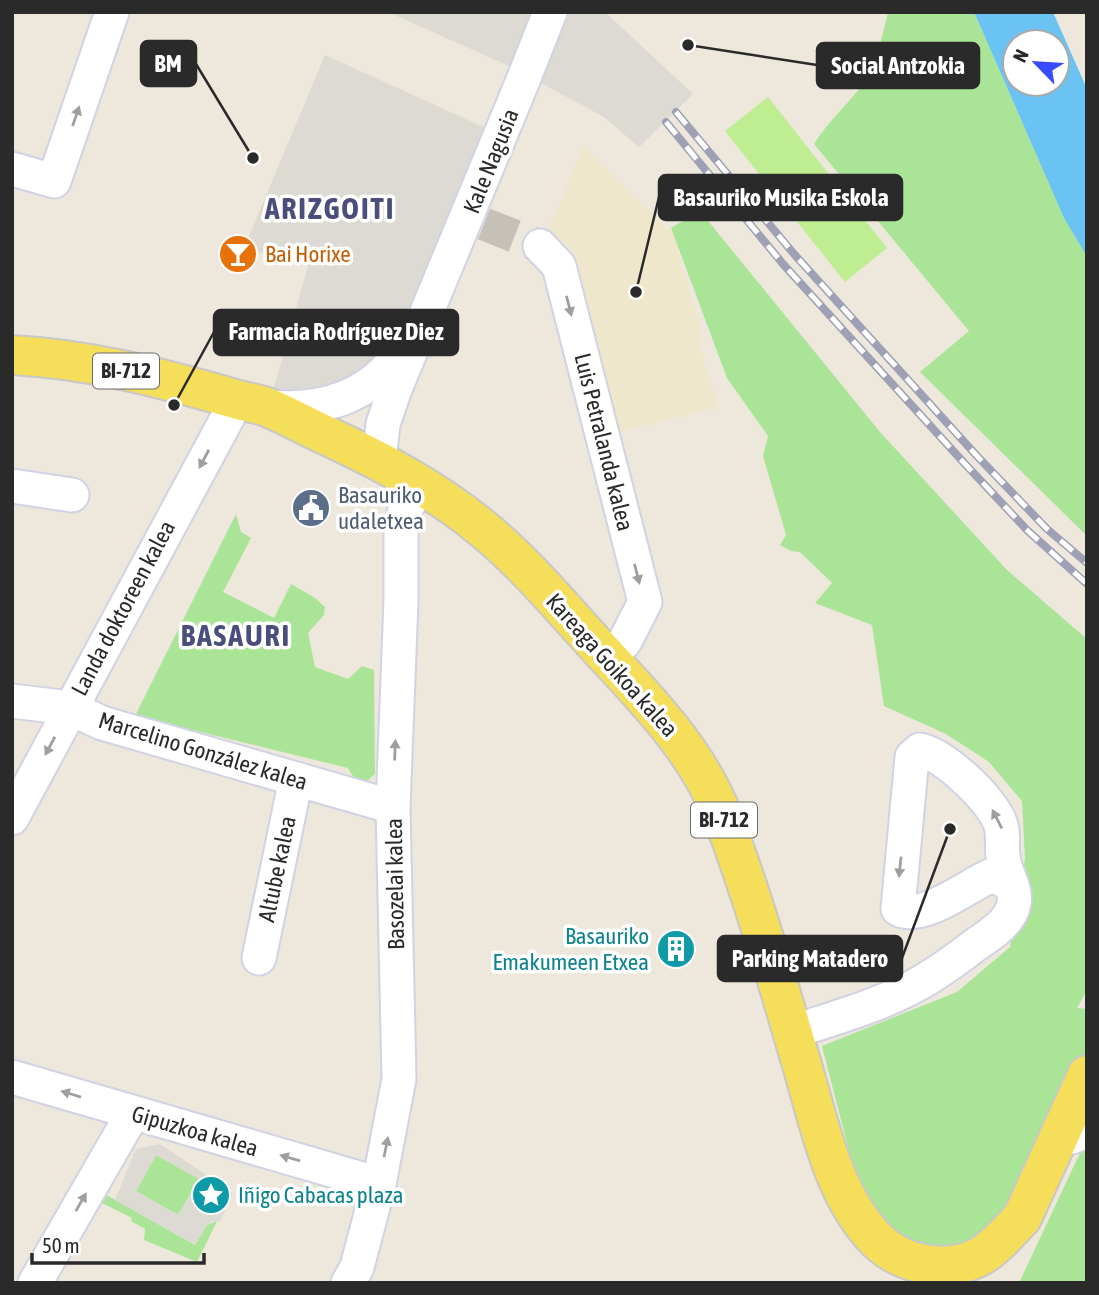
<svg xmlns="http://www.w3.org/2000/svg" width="1099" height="1295" font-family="'Asap Condensed',sans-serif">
<rect width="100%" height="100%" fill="#ede7dc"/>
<path fill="#efe7cb" d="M584 146 667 229 671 228 703 339 698 341 719 407 619 432 569 244 547 232Z"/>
<g fill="#aae597">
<path d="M888 12H974L1064 218 1087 257V536L920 372 969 331 814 144C827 123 844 108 859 89 876 68 882 38 888 12Z"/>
<path d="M700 211 880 432 1007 570 1087 639V990L1077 1008 1087 1009V1074L987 1243 917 1254 862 1202 822 1046 957 992 1010 947 1025 858 1022 801 989 762 946 734 884 706 872 625 815 603 832 583 800 552 791 551 780 545 786 535 763 456 768 436 727 378 671 228Z"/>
<path d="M236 514 241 532 251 538 223 592 274 618 291 584 315 598 325 607 324 615 308 633 315 667 348 679 362 666 374 670 375 774 368 780C357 781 353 778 348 768L135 716Z"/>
<path d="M1087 1138V1283H1019Z"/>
<path d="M156 1155 199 1179 178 1215 136 1191Z"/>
<path d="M105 1194 195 1245 207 1225 217 1221 197 1262 144 1240 145 1229 131 1221 132 1218 100 1202Z"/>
</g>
<path fill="#beed92" d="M768 97 887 248 845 282 725 131Z"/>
<g fill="#dddad3" fill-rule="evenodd">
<path d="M388 12H605L693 94 639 147 604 117 511 67Z"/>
<path d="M325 55 490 130 413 316 368 380 294 393 274 388 308 266 244 248Z"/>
<path d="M160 1144 233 1193 220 1221H212L207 1225 195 1245 115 1200 136 1149ZM156 1155 199 1179 178 1215 136 1191Z"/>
</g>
<path fill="#6bc3f3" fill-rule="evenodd" d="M974 12H1053L1087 89V257L1064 218ZM1015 42H1057V84H1015Z"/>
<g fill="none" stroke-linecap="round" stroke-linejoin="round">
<path stroke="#c6c1b8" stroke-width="33" stroke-dasharray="33 17" stroke-linecap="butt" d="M484 224 540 246"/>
<defs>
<g id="minor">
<path d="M12 169 54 181 112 12"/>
<path d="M540 246 559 266 645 602 625 641 609 659"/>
<path d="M265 406C319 413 370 398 401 351"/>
<path d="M379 460 383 424 395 389 524 78"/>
<path d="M12 486 72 495"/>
<path d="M12 701 70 708 102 723 393 807"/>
<path d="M12 818 237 400"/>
<path d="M259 958 296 779"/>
<path d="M792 1032C834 1018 879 1006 918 984 938 973 957 959 975 945 990 935 1011 922 1014 903 1017 888 1004 871 1003 856 1001 843 1005 833 999 820 987 796 946 756 920 750L912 757 898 909C922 922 967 886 990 876L997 877 1011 885"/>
<path d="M12 1077 379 1184"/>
<path d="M1061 1132 1072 1137 1084 1132 1087 1128"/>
<path d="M35 1283 133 1113"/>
<path d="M348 1283 357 1267 379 1184 399 1079 393 807 401 601V534L405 509 422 484"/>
</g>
<path id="major" d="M12 355C89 359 162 378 235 399 244 402 255 403 264 406 283 413 301 424 319 432 377 459 432 487 482 528 525 563 561 607 598 647 646 699 697 750 723 817 752 895 776 976 799 1055 818 1116 829 1187 873 1236 898 1264 943 1274 977 1258 994 1250 1009 1231 1022 1218L1087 1075"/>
</defs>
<use href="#minor" stroke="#d1d3e4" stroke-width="37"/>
<use href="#major" stroke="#c8c8c8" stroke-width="42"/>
<use href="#minor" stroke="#fff" stroke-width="33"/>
<use href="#major" stroke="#f5de59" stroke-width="38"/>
<defs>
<g id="rail">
<path d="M676 112 794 254 977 456 1047 529 1087 563"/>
<path d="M666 122 783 264 966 465 1028 531 1087 584"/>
</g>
</defs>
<use href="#rail" stroke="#9ea0b5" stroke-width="8"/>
<use href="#rail" stroke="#fff" stroke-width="5" stroke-dasharray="16" stroke-linecap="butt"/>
<defs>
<path id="minor-bridge" d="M524 78 550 12"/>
</defs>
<use href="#minor-bridge" stroke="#d1d3e4" stroke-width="37" stroke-linecap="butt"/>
<use href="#minor-bridge" stroke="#fff" stroke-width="33"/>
</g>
<defs><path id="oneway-solid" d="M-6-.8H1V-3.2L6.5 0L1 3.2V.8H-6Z" transform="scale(1.75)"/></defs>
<g fill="#9f9f9f">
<use href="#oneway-solid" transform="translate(76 116) rotate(-71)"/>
<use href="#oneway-solid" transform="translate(569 306) rotate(76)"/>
<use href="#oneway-solid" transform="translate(204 459) rotate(118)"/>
<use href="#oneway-solid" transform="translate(637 574) rotate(76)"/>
<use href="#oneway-solid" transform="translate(50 746) rotate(118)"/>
<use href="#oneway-solid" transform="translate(395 750) rotate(-88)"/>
<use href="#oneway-solid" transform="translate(997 819) rotate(-117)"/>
<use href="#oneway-solid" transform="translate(900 867) rotate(96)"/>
<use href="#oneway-solid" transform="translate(71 1094) rotate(-163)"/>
<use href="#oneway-solid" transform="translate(386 1147) rotate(-79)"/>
<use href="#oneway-solid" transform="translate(290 1158) rotate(-164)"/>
<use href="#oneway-solid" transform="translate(81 1202) rotate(-60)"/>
</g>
<defs>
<symbol id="bar-disc" viewBox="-11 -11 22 22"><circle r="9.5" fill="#e8710a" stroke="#fff"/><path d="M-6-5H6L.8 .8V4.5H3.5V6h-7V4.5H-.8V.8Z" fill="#fff"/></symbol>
<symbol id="civic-disc" viewBox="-11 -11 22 22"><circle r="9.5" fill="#5c6f8a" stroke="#fff"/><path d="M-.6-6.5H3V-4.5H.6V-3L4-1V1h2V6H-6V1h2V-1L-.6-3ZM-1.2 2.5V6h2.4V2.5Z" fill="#fff"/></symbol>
<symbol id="building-disc" viewBox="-11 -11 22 22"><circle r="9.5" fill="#0f9aa8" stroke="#fff"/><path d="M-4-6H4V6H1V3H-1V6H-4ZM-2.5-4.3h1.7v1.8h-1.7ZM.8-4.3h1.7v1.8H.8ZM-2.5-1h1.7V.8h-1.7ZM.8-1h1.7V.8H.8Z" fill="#fff"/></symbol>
<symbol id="sight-disc" viewBox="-11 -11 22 22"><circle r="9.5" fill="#0f9aa8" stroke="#fff"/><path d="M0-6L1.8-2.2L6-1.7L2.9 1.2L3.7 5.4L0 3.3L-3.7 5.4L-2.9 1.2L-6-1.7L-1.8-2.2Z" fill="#fff"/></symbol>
</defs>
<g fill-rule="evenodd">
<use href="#bar-disc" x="216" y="232" width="44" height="44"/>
<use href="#civic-disc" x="289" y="486" width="44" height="44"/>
<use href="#building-disc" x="654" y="927" width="44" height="44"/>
<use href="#sight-disc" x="189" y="1173" width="44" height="44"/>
</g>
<g text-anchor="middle" stroke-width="7" stroke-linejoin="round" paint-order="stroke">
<g fill="#fff" stroke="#6a6a6a" stroke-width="2">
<rect x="93" y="353.5" width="66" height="35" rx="5"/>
<rect x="691" y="802.5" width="66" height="35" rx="5"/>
</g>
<g font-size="21" font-weight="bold" fill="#2a2a2a">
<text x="126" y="378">BI-712</text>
<text x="724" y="827">BI-712</text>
</g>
<g font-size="23" fill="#2a2a2a" stroke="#fff">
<text transform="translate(491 161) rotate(-68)" y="8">Kale Nagusia</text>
<text transform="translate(604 442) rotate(76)" y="8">Luis Petralanda kalea</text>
<text transform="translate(123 608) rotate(-62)" y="8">Landa doktoreen kalea</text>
<text transform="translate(612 665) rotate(48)" y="8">Kareaga Goikoa kalea</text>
<text transform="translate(203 751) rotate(17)" y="8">Marcelino González kalea</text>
<text transform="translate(277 869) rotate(-78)" y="8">Altube kalea</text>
<text transform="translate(395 884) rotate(-91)" y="8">Basozelai kalea</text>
<text transform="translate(195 1131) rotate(16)" y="8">Gipuzkoa kalea</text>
</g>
<g font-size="23" fill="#c56008" stroke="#fff" text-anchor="start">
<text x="265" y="262">Bai Horixe</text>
</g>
<g font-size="23" fill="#4e5e75" stroke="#fff" text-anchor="start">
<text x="338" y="503">Basauriko<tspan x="338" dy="26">udaletxea</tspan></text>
</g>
<g font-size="23" fill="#0d838f" stroke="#fff" text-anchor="end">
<text x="649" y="944">Basauriko<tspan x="649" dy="26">Emakumeen Etxea</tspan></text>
<text x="238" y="1203" text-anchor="start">Iñigo Cabacas plaza</text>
</g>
<g font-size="30" font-weight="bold" letter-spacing="2" fill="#494e7d" stroke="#fff">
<text x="330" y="219">ARIZGOITI</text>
<text x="236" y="646">BASAURI</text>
</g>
</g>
<path fill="none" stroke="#2a2a2a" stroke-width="2.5" d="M253 158L196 64M688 45L817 65M636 292L659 197M174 405L214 332M950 829L902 958"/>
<g fill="#2a2a2a" stroke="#fff" stroke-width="2.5">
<circle cx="253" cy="158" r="7"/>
<circle cx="688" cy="45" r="7"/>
<circle cx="636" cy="292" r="7"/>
<circle cx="174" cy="405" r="7"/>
<circle cx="950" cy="829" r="7"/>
</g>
<g fill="#2a2a2a" stroke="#2a2a2a" stroke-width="2.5">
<rect x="141" y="41" width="55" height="45" rx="7"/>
<rect x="817" y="43" width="162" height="45" rx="7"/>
<rect x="659" y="175" width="243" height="45" rx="7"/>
<rect x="214" y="310" width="244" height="45" rx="7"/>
<rect x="718" y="936" width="184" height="45" rx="7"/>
</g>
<g font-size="24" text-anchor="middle" font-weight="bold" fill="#fff">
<text x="168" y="72">BM</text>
<text x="898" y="74">Social Antzokia</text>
<text x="781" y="206">Basauriko Musika Eskola</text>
<text x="336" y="340">Farmacia Rodríguez Diez</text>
<text x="810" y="967">Parking Matadero</text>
</g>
<rect width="1099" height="1295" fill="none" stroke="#2a2a2a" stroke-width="28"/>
<g transform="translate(1036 63) rotate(295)"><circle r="33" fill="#ffffff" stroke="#aaaaaa" stroke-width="2"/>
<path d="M0-5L12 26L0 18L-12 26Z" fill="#374bff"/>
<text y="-10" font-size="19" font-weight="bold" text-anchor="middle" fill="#2a2a2a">N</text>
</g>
<path d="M32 1253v10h172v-10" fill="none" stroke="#2a2a2a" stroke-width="3.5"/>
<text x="42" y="1253" font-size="21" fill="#2a2a2a" stroke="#ffffff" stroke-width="5" paint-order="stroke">50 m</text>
</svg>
